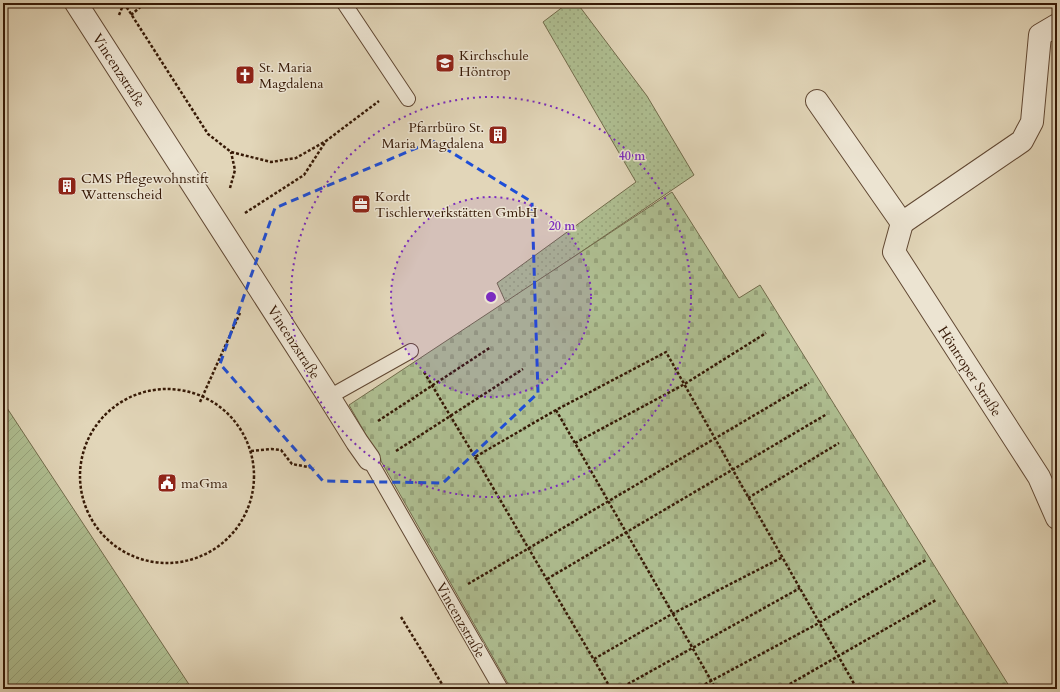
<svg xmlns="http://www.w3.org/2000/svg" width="1060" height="692" font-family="Cardo,serif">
<defs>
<pattern id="grass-dots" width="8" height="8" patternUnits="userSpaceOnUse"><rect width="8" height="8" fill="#afbf92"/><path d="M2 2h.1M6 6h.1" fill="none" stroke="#97a47c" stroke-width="1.8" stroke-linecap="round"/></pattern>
<pattern id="cemetery-stones" width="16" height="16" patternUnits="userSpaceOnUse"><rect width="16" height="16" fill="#afbf92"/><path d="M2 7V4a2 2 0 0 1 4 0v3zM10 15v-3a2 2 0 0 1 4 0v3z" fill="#97a47c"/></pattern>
<pattern id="garden-furrows" width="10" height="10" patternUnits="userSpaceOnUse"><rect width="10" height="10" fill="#afbf92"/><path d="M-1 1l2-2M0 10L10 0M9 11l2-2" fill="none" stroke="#97a47c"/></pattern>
</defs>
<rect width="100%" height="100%" fill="#e2d6b9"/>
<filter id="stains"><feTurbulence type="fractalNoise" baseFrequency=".005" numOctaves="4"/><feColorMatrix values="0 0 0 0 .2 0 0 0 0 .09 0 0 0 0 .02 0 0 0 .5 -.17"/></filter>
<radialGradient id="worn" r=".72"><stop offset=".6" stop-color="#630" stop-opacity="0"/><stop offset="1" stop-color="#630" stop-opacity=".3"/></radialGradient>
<path fill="url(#grass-dots)" stroke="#726c4c" d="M568 3H577L647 96 694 175 506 303 497 283 636 182 543 22Z"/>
<path fill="url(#cemetery-stones)" stroke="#726c4c" d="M672 192 739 298 760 285 1011 689H511L349 405Z"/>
<path fill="url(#garden-furrows)" stroke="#726c4c" d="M3 401 7 408 192 689H3Z"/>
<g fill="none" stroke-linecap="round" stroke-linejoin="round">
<defs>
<g id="lane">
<path d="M344 3 408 99"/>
<path d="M329 397 411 351"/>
<path d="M369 459 501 689"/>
</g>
<g id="street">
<path d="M76 3 329 397 357 442 369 459"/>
<path d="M817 101 902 223 894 252 1039 477 1057 518"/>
<path d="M902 223 1022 141 1032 122 1040 35 1057 25"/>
</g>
</defs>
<use href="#lane" stroke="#614833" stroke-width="16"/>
<use href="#street" stroke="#614833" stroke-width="24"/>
<g stroke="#361906" stroke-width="2.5" stroke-dasharray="3 2" stroke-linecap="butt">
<path d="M124 3 208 134 231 152 271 162 296 158 326 141"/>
<path d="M119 15 124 3"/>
<path d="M131 15 145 3"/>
<path d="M230 188 235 170 231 152"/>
<path d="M245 213 304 175 326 141 379 101"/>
<path d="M424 372 475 457 556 410 666 352 857 689"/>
<circle cx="167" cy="476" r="87"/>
<path d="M200 402 240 313"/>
<path d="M556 410 716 689"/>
<path d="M378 421 491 347"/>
<path d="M575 443 683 385 766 333"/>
<path d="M251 451 271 449 281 450 292 464 314 468"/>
<path d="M396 451 523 369"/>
<path d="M475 457 611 689"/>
<path d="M748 498 839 443"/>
<path d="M547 579 827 414"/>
<path d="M468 584 809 383"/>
<path d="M401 617 445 689"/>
<path d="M594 659 672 614 783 557"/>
<path d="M461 689 469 684"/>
<path d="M619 689 800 588"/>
<path d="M696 689 819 623 926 560"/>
<path d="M781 689 936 600"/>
</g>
<use href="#lane" stroke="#ece4d2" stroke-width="14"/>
<use href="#street" stroke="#ece4d2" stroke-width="22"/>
</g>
<path fill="none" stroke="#1d4ed8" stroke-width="3" stroke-dasharray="8 5" stroke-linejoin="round" d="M433 141 532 202 538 393 443 483 323 481 220 364 275 208Z"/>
<circle cx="491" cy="297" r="100" fill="#7b2cbf" fill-opacity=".12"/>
<g fill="none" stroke="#7b2cbf" stroke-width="2" stroke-dasharray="2 4">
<circle cx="491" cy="297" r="100"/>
<circle cx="491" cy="297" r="200"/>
</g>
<defs>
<symbol id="school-square" viewBox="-11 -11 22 22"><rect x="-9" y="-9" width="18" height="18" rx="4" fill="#8f2418" stroke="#ece4d2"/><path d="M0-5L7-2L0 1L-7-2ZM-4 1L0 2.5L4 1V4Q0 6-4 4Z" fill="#fff"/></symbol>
<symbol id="church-square" viewBox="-11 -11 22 22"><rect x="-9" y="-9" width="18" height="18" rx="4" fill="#8f2418" stroke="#ece4d2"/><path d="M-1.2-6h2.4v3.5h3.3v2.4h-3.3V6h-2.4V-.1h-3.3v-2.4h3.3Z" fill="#fff"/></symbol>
<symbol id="building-square" viewBox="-11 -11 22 22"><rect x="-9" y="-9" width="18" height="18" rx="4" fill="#8f2418" stroke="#ece4d2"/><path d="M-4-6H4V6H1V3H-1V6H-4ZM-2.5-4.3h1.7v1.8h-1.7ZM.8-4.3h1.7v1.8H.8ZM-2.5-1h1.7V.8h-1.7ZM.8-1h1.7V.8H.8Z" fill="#fff"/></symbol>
<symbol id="office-square" viewBox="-11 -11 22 22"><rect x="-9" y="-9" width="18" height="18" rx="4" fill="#8f2418" stroke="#ece4d2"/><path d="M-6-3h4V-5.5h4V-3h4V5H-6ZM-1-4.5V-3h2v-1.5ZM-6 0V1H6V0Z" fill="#fff"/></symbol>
<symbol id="civic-square" viewBox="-11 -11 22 22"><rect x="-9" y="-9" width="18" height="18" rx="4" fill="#8f2418" stroke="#ece4d2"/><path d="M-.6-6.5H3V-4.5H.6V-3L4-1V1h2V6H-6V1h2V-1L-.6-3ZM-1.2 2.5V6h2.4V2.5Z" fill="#fff"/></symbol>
</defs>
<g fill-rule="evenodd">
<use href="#school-square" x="434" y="52" width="22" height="22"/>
<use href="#church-square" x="234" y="64" width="22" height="22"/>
<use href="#building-square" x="487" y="124" width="22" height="22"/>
<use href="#building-square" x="56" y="175" width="22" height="22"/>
<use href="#office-square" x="350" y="193" width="22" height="22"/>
<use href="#civic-square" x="156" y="472" width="22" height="22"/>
</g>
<g text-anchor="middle" stroke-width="3" stroke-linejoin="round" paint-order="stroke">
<g font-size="14" fill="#361906" stroke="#ece4d2" text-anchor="start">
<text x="459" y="60">Kirchschule<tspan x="459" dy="16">Höntrop</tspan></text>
<text x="259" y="72">St. Maria<tspan x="259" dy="16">Magdalena</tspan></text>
<text x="484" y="132" text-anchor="end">Pfarrbüro St.<tspan x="484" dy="16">Maria Magdalena</tspan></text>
<text x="81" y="183">CMS Pflegewohnstift<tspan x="81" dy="16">Wattenscheid</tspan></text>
<text x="375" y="201">Kordt<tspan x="375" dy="16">Tischlerwerkstätten GmbH</tspan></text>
<text x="181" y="488">maGma</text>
</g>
<g font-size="14" fill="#361906" stroke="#ece4d2">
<text transform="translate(119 70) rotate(57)" y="5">Vincenzstraße</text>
<text transform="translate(294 342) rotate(57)" y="5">Vincenzstraße</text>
<text transform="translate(970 371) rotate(57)" y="5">Höntroper Straße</text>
<text transform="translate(461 620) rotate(60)" y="5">Vincenzstraße</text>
</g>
</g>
<circle cx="491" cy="297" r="6" fill="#7b2cbf" stroke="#ece4d2" stroke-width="2"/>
<g font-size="12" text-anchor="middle" font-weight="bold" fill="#7b2cbf" stroke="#ece4d2" stroke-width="3" stroke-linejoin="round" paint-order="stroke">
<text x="632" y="160">40 m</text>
<text x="562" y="230">20 m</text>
</g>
<rect width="1060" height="692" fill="none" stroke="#e2d6b9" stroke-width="16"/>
<rect x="4" y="4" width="1052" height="684" fill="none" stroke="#361906" stroke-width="2"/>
<rect x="8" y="8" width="1044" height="676" fill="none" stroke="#361906"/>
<rect width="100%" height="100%" filter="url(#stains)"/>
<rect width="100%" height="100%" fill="url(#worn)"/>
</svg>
